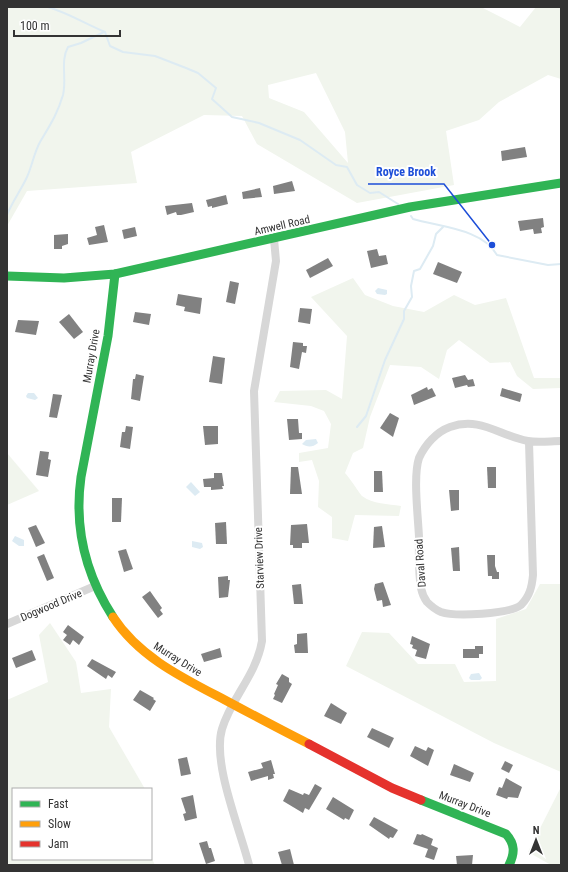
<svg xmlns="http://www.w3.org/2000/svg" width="568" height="872" font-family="'Roboto Condensed',sans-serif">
<rect width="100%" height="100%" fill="#fff"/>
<g fill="#f1f5ed" fill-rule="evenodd">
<path d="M7 7H481L520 27 536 7H561V79L548 75 499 102 479 120 446 131 454 185 357 203 257 144 242 116 204 115 131 152 137 183 27 191 7 226ZM316 73 345 132 348 163 304 112 269 98 268 85Z"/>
<path d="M353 278 365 295 393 306 424 312 454 295 475 305 506 298 534 378H561V388L533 389 517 376 510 362 490 363 459 340 447 350 439 379 421 367 390 365 370 417 363 448 353 453 345 473C349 477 360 494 362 496 373 504 388 504 401 506L399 516 355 515 348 541 332 538V517L318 507 319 481 312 460 299 462V453L328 448 331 424 324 411 311 406 274 402 280 391 326 390 342 399 347 336 311 297Z"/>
<path d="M7 453 39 491 7 505Z"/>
<path d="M540 584H561V772L494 743 346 666 362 632 389 633 418 664H455L464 682 496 681V619L526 609Z"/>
<path d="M50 623 76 662 81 693 111 689 109 727 145 789H13V859H151V857L155 865H7V700L48 682 39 635Z"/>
<path d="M561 787V865H551L528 852Z"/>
</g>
<g fill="#ddebf3">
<path d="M378 288 387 290V294L385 295 377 294 375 291Z"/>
<path d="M28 393H34L38 398 35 400 27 398 26 396Z"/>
<path d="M316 439 318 443C312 448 307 447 302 444L306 440Z"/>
<path d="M191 482 200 492 195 496 186 487Z"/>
<path d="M15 536 24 540V546H19L12 541Z"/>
<path d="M192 541 202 543 203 547 200 549 192 547Z"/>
<path d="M479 673 482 678 480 680H471L469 678 471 674Z"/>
</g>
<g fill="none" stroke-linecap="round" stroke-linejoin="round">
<g stroke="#ddebf3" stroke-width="2">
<path d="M48 7C68 13 86 24 105 32L110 46 123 52 155 56 186 68 198 73 216 88 212 99 232 117 259 123 300 140 336 165 347 167 357 185 370 193 379 192 398 204"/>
<path d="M7 215C12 202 21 190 27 177 32 166 34 153 40 142 50 125 57 115 63 95 67 79 60 61 68 47L81 43 104 32"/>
<path d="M411 216 413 219C440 227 483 229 497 255L548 265 561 264"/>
<path d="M357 427 366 416 385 360 404 319V311L412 297 411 286 414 271 420 269 433 246 436 234 443 227"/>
</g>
</g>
<g fill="#818181">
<path d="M525 147 527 157 502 161 501 151Z"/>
<path d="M292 181 295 191 274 194 273 186Z"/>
<path d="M260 188 262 197 243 199 242 192Z"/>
<path d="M226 195 228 204 212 208V206L208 207 206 200Z"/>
<path d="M192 203 194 212 181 215H177L176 212 167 215 165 206Z"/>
<path d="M543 218 544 227 541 228 542 233 534 234 533 229 520 231 518 221Z"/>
<path d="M104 225 108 242 89 245 87 238 97 235 95 227Z"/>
<path d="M135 227 137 236 124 239 122 230Z"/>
<path d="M68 234V244L62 246V249H54V235Z"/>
<path d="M377 249 379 256 386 255 388 264 371 268 367 251Z"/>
<path d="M328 258 333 266 310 278 306 270Z"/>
<path d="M438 262 462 272 457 283 433 274Z"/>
<path d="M230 281 239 283 235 304 226 302Z"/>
<path d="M178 294 202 298 200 314 184 311 185 307 176 305Z"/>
<path d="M300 308 312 309 310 324 298 322Z"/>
<path d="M135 312 151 314 149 325 133 322Z"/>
<path d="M69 314 83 332 74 339 59 322Z"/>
<path d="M18 320 39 321 36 335 15 332Z"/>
<path d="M293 342 303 343V346H307L306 353 302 352 299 369 290 367Z"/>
<path d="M213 356 225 358 222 384 209 382Z"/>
<path d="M136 374 144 376 140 401 131 399 133 379H135Z"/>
<path d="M465 375 468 380 473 379 475 386 468 387 467 385 455 388 452 378Z"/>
<path d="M427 387 428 390 432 388 436 396 414 405 411 395Z"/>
<path d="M502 388 522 394 520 402 500 396Z"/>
<path d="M53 394 62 395 57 418 49 417Z"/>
<path d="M390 413 399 418 393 437 380 428Z"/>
<path d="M287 419H298L299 433H302V439L289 440Z"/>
<path d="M126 426 133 427 130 449 120 447 122 432H125Z"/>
<path d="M203 426H218V444L205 445Z"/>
<path d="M40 451 49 452 48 459 51 460 48 477 36 475Z"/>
<path d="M291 467H298L302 494H290Z"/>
<path d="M487 467H496V488H488Z"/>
<path d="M374 471H382L383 492H374Z"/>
<path d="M214 473H222L224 486H222L223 489 211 490V487H204L203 479 214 478Z"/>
<path d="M449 490H459V510L451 511Z"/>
<path d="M112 498H122L121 522H112Z"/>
<path d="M226 522 227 544H216L215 523Z"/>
<path d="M307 524 309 543H302V548H293V545H290L291 525Z"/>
<path d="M36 525 45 543 36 547 28 528Z"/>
<path d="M382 526 385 547 373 548 374 527Z"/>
<path d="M459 547 460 571H453L451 548Z"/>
<path d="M126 549 133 569 124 572 118 551Z"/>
<path d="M44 554 54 578 47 581 37 557Z"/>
<path d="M487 555H495V566L497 572H499V579H492V576H488Z"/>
<path d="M228 576V580H230L228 597 219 598 218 577Z"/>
<path d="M383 582 391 605 383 607 382 600 377 601 374 589 375 584Z"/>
<path d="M301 584 303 604H294L292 585Z"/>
<path d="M150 591 162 608 160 610 163 614 158 618 142 597Z"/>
<path d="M68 625 84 637 79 645 73 640 70 645 63 640 67 635 63 632Z"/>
<path d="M307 633 308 653H295L294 645 297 644V634Z"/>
<path d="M412 636 430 644 426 659 415 656 417 650 412 648 413 645 410 644Z"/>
<path d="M475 646H483V654H479V658H463V649H475Z"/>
<path d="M220 648 222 657 204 662 201 654Z"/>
<path d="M32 650 36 660 16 668 12 658Z"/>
<path d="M92 659 116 672 112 678 108 675 106 679 87 666Z"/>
<path d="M282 674 289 678V682L292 684 282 703 273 699 275 695 274 694 278 685 276 684Z"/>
<path d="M140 690 154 698 153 699 156 701 150 711 133 700Z"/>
<path d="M331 703 347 713 341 724 324 716Z"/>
<path d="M372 728 394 738 389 748 367 737Z"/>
<path d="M415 746 426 751 428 747 434 750 428 766 410 756Z"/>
<path d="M187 757 191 774 181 776 178 759Z"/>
<path d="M271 760 275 774H273L274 778 268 780V776L251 781 248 772 263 768 261 763Z"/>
<path d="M505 761 513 765 509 773 501 769Z"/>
<path d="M454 764 474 773 470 782 450 775Z"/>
<path d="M506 778 522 787 518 798 508 797 507 799 496 795 499 787 502 788Z"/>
<path d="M315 784 322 788 309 810 305 808 303 813 283 801 289 789 303 795 304 793 309 795Z"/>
<path d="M193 795 197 818 185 821 183 814 186 813 181 798Z"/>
<path d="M333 797 354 810 349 820 345 818 344 820 326 809Z"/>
<path d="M374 817 398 830 393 838 390 837 389 839 369 825Z"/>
<path d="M417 834 421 835 422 834 433 839 431 845 438 848 434 860 425 857 428 849 413 844Z"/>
<path d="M207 841 209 848H211L215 861 206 864 199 843Z"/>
<path d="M290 849 294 865H282L278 852Z"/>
<path d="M473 855 472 865H457L456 856Z"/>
</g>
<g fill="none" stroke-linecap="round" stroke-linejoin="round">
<g stroke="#d7d7d7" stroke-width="8">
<path d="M529 442 533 575C532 586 530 596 521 605 510 614 455 617 441 612 436 610 431 606 427 602 424 598 422 593 421 588 418 571 419 553 419 537 418 516 413 476 419 458 425 445 436 432 450 427 480 416 500 436 528 441 538 443 551 441 561 441"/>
<path d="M7 624 95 586"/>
<path d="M249 865C240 829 212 763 222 729 231 698 256 676 262 641L254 391 276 261 274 239"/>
</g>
<g stroke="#30b455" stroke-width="9">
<path d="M7 276 64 278 115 274 410 207 561 183"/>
<path d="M113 617C86 575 74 527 81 477L108 336 115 274"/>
<path d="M421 800 506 834C515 844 515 853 509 865"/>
</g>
<path stroke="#ff9f0a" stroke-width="9" d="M113 617C139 657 183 678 225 700 253 715 281 730 309 744"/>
<path stroke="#e5322d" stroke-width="9" d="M309 744 392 788 421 800"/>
</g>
<g text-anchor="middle" stroke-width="4" stroke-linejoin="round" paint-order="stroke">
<g font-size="11" fill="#333" stroke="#fff">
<text transform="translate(282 225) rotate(-13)" y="4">Amwell Road</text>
<text transform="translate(91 356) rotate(-80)" y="4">Murray Drive</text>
<text transform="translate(259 558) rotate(-92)" y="4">Starview Drive</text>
<text transform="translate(420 563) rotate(-94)" y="4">Daval Road</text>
<text transform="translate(51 605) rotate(-23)" y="4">Dogwood Drive</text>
<text transform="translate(178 659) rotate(32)" y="4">Murray Drive</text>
<text transform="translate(465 804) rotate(21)" y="4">Murray Drive</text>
</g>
</g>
<path fill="none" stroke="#1d4ed8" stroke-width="1.5" d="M492 245L444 184H368"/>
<circle fill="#1d4ed8" stroke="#fff" stroke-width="1.5" cx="492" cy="245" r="4"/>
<g font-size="12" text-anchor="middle" font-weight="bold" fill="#1d4ed8" stroke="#fff" stroke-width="4" stroke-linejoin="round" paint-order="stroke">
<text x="406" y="176">Royce Brook</text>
</g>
<rect width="568" height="872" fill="none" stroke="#333333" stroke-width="16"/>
<rect x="12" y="788" width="140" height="72" fill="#ffffff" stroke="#adadad"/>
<rect x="20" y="801" width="20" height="6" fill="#30b455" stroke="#adadad"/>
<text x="48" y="808" font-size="12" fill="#333333">Fast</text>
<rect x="20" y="821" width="20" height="6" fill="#ff9f0a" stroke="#adadad"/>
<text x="48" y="828" font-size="12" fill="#333333">Slow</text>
<rect x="20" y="841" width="20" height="6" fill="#e5322d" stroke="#adadad"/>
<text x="48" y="848" font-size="12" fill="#333333">Jam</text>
<g transform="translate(536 840)" stroke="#ffffff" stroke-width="3" paint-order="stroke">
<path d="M0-3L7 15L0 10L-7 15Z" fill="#333333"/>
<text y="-6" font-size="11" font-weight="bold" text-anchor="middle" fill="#333333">N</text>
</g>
<path d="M14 30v6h106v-6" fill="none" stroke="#333333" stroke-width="2"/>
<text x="20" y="30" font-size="12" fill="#333333" stroke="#ffffff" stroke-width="3" paint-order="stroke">100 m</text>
</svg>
